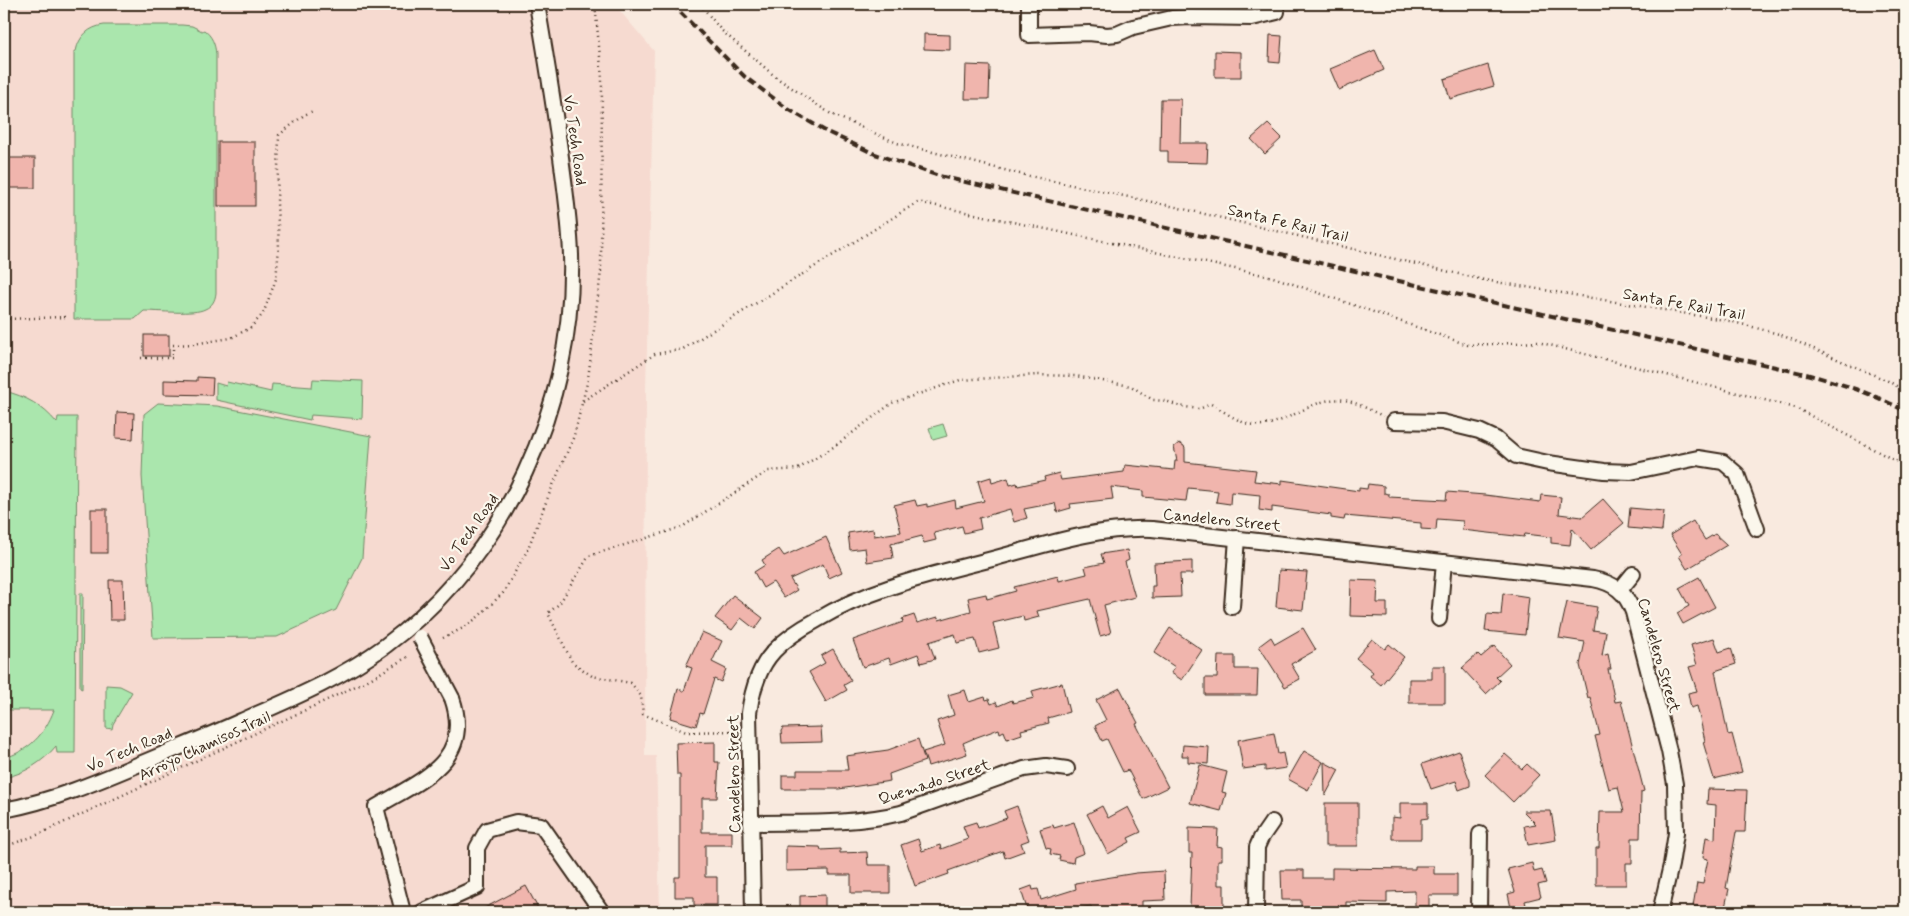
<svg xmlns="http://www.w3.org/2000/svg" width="1909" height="916" font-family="Mynerve,sans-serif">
<rect width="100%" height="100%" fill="#f9eadf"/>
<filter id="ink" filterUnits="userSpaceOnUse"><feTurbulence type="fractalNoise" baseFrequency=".02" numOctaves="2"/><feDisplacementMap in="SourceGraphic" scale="10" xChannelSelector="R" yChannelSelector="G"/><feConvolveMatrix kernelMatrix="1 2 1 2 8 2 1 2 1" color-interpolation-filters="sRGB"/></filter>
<g filter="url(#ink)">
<path fill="#f6dad0" d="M4 4H614L654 51 646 389 645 756H656L660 912H4Z"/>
<g fill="#aae6ad" stroke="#728866">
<path d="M104 25H182L192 26 202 31 204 30C212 36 215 44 216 54V293C215 301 212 306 205 309 194 315 158 311 144 311L135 319H74V51H76C79 36 89 27 104 25Z"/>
<path d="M313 379 363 381 362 419 311 415 310 420 216 400V383L226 386 227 382 271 392 272 384 312 387Z"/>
<path d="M4 391C26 396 43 406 57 423L58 417H77L75 753H57L56 746C42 763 25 773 4 778V758C29 751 45 734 54 710H4Z"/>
<path d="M158 403 217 406 371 436 362 558 336 610 277 637 153 638 142 476 144 414Z"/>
<path d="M943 424 947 436 933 440 929 428Z"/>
<path d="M80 593H83L82 689 80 688Z"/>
<path d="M106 685 120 686 132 692 113 724 112 729 106 728Z"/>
</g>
<g fill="#f0b5ad" stroke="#3b2a1e">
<path d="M924 34 950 35V50L924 49Z"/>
<path d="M1270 35 1282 36 1280 63 1269 62Z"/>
<path d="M1375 50 1384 70 1339 90 1330 69Z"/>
<path d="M1215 51 1241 52V77H1215Z"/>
<path d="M966 65 990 66 989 99H965Z"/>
<path d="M1488 65 1494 86 1450 99 1444 79Z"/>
<path d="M1161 99H1181L1180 143H1208L1207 163 1168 162V151H1160Z"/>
<path d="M1268 124 1282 138 1265 154 1251 139Z"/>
<rect x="218" y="142" width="37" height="64"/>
<rect x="4" y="158" width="31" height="30"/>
<rect x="144" y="335" width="25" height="21"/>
<path d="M197 377 213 378 212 395 164 394V380L197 381Z"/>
<path d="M117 412 134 413 133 439 116 438Z"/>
<path d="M1179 443 1184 446 1185 449V462L1256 470 1254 481 1282 484V480L1359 491V488L1367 489 1368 484 1384 486V493L1389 494V497L1446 500 1447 492 1485 495 1540 502 1541 495 1561 497 1559 514 1582 517 1603 499 1624 523 1591 550 1572 528 1570 545 1551 543V537L1525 534 1524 537 1462 530 1463 521 1437 519 1436 530 1421 529V523L1345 516 1344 520 1331 518V515L1272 507V512L1259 510 1260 495 1231 492 1230 504 1216 502 1218 491 1188 488 1186 501 1143 497V491L1111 487 1113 499 1070 504 1071 508 1057 512 1055 503 1024 509 1027 518 1014 522 1010 509 979 518 981 529 964 533 962 526 934 533 936 540 924 543 922 536 891 544 893 558 867 562 865 548 850 550 848 533 873 529 874 536 901 532 894 505 915 500 917 506 927 504V507L955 500 956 508 984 501 978 481 991 477 992 483 1008 478 1010 485 1017 483 1018 486 1045 480 1044 477 1059 473 1061 480 1124 472 1125 465 1174 470 1175 461H1177L1174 447Z"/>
<path d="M1630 508 1664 511 1662 531 1628 528Z"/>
<rect x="91" y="509" width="16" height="44"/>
<path d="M1693 521 1705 540 1715 534 1727 545 1687 569 1679 556 1682 554 1670 535Z"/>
<path d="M826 537 842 572 829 578 823 564 790 579 797 590 784 598 773 582 763 588 754 572 765 565 762 560 779 549 784 556Z"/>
<path d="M1127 550 1129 560 1125 562 1135 597 1104 605 1111 633 1100 636 1090 599 1037 611 1039 617 1024 621 1023 616 993 623 999 648 979 653 975 639 957 643 955 634 929 642 935 659 921 663 918 654 891 664 889 658 863 667 853 640 903 622 902 619 914 615 917 623 938 617 939 620 971 611 968 598 986 594 987 599 1016 591 1014 587 1058 576 1059 581 1087 574 1085 567 1104 563 1101 554Z"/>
<path d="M1192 561V574H1180L1181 597 1152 598V586H1155L1154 563Z"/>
<path d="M1279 570 1307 572 1303 610 1276 607Z"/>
<path d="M1699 577 1715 607 1683 624 1677 613 1689 606 1679 588Z"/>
<path d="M109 580H123L124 620H110Z"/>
<path d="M1351 580 1378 581 1377 603H1387V617L1350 616Z"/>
<path d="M1503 593 1529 597 1525 635 1485 631 1487 614 1501 615Z"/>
<path d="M733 595 763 618 755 629 741 618 732 630 715 618Z"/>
<path d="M1567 602 1597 607 1593 630 1606 632 1602 656 1608 654 1611 669H1608L1615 702 1621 701 1644 791 1641 792 1640 838H1632V863H1626V885H1596V848H1599L1600 812H1624L1618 787 1609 789 1595 736 1600 735 1590 697 1588 698 1580 665 1585 642 1559 638Z"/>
<path d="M1170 628 1202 650 1182 680 1171 673 1175 667 1154 653Z"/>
<path d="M1303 628 1316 650 1291 664 1300 679 1285 687 1259 646 1271 637 1275 644Z"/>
<path d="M702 632 722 641 712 662 726 669 721 682 714 679 703 714 700 713 696 726 670 718 678 689 684 691 692 668 686 666Z"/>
<path d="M1714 638 1719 652 1731 648 1736 664 1715 671 1728 735 1732 734 1742 772 1714 779 1703 742 1705 741 1697 706 1691 708 1688 693 1697 691 1689 667 1697 665 1691 645Z"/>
<path d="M1372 639 1385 649 1389 644 1404 657 1381 685 1370 676 1373 672 1356 658Z"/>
<path d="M1494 646 1510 664 1496 677 1500 681 1486 694 1462 668 1478 654 1481 657Z"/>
<path d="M833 649 851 681 844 685 847 690 826 702 809 672 825 663 821 656Z"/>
<path d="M1218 656H1235V669H1258L1257 695H1205V678H1217Z"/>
<path d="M1432 666H1445V703H1409V679H1432Z"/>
<path d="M1062 683 1069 712 1048 718 1049 723 1021 730 1022 734 1007 739 1004 731 1000 733 999 729 977 737 963 743 967 754 928 766 923 752 945 745 937 721 954 715 948 695 965 690 969 702 985 697 986 700 989 699 991 704 996 702 998 706 1012 700 1013 703 1034 698 1032 691Z"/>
<path d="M1120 688 1138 723 1136 724 1168 787 1143 799 1128 770 1123 772 1107 739 1102 741 1095 726 1106 720 1096 700Z"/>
<path d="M821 727 822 742 782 743 781 731 783 728Z"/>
<path d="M1274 733 1278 754 1283 753 1286 768 1265 771V766L1243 769 1238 740Z"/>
<path d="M918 739 925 761 889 774 890 781 839 789H782V775H797V770H848L846 756 888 750Z"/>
<path d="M715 742V762H719L717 798H702V832H732V845H705V877H717V905H694V897H675V877H680V775H677L676 743Z"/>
<path d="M1183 745 1209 747 1208 764 1188 762V756H1182Z"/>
<path d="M1304 751 1323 762 1308 790 1288 779Z"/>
<path d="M1459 751 1470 781V786L1459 790 1456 781 1431 789 1422 764Z"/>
<path d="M1505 754 1522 769 1527 764 1539 775 1513 802 1485 775Z"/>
<path d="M1324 762 1339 770 1325 796Z"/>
<path d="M1200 765 1227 772 1222 792 1226 793 1221 811 1190 803Z"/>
<path d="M1708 789 1747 790 1745 832H1736L1726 888 1729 889 1724 912H1697L1698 906H1693L1697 883 1703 884 1708 859 1703 858 1706 837 1715 839 1716 805 1707 804Z"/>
<rect x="1325" y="803" width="33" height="43"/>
<path d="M1400 803H1428V818L1421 819V839H1392V817L1400 818Z"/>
<path d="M1017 806 1029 840 1021 843 1024 851 1005 858 1003 851 948 871 949 874 915 886 901 845 918 839 922 851 940 845 941 849 968 839 963 826 976 822 978 828 1007 818 1004 811Z"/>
<path d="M1102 806 1108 818 1128 807 1141 832 1128 838 1130 842 1108 854 1087 814Z"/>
<path d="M1523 811H1551L1556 840 1528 845 1524 826 1536 824Z"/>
<path d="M1074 822 1084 853 1074 857 1073 863 1059 860 1060 856 1050 854 1051 849 1046 848 1040 829 1053 825 1054 828Z"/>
<path d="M1189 828 1218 829 1217 846 1222 847V860H1218V885H1224V909L1190 908 1192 853H1189Z"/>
<path d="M786 846 820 847 821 850 840 849V853L867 852 868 865H890V893H851V875H829V870L786 871Z"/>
<path d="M1532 863 1534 872 1542 870 1546 883 1538 885 1541 897 1525 901 1526 905 1511 908 1508 894 1515 892 1508 869Z"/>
<path d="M1415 866H1434V874H1457V895H1429V906H1415V891L1387 892V903L1346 902V907L1301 906V900H1282L1281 870H1304V878H1332V868L1415 869Z"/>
<path d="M1164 871 1165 900 1142 901V912H1102L1101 909 1092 911 1091 906 1065 910 1066 912H1028L1021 890 1032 886 1033 890 1038 889 1041 900 1076 889 1075 883 1136 873Z"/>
<path d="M526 886 540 912H477Z"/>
<path d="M825 895V912H800V896Z"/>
</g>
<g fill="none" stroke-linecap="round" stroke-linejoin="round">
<defs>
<g id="minor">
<path d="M1029 4V35L1089 33 1107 35 1117 34 1133 27 1172 18 1190 17 1252 18 1277 12"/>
<path d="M1394 421 1442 422 1479 431 1496 439 1516 456 1548 463 1604 471 1631 472 1698 458 1723 462 1737 474 1757 529"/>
<path d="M1620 590 1633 574"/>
<path d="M1232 607 1237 538"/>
<path d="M1439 619 1444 562"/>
<path d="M4 810C52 801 97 782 142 763 175 749 208 736 241 721 291 699 340 679 385 646 506 556 575 404 571 255 570 224 566 195 562 165 555 111 546 57 537 4"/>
<path d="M751 823C801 822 852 825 901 813L1024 769 1046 766 1067 769"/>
<path d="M403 912 376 807C421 780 474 761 452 698"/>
<path d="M422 912 477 887V848L487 830 516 822 541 825 602 912"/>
<path d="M753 912 749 713C752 691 758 668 774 651 786 638 802 628 817 620 872 587 935 574 996 558 1047 544 1098 527 1152 529L1593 579C1614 583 1626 592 1633 612L1669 751 1675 784 1676 833 1671 865 1660 912"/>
<path d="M1256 912 1257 847 1261 838 1272 822"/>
<path d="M1479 912 1480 834"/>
</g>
</defs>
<use href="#minor" stroke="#3b2a1e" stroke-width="18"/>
<g stroke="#3b2a1e" stroke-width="2.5" stroke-dasharray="1 4" stroke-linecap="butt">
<path d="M700 4 721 30 777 78 831 114 897 143 1020 174 1171 206 1484 280 1730 321 1779 334 1888 381 1905 391"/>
<path d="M4 319 65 317"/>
<path d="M141 358H173V345L193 344 231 338 250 328 263 314 276 279 279 248 277 202 279 135 304 115 315 110"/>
<path d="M583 401 655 354 683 349 918 202 1273 277 1468 345 1538 342 1796 408 1905 466"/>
<path d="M443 638 463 628 477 618 503 593 527 551 548 497 574 436 588 379 601 271 602 78 595 4"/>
<path d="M735 731 686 732 643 714 641 696 631 683 592 676 572 662 548 613 559 604 589 556 682 527 768 471 798 469 835 446 892 403 960 380 1037 375 1075 376 1131 386 1153 400 1166 401 1179 406 1199 409 1211 404C1222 410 1234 419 1245 423 1280 435 1311 394 1344 400 1357 402 1371 411 1383 416"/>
<path d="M4 847 37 835 329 699 370 679 409 656"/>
</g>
<use href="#minor" stroke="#fbf7ec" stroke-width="14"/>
<path stroke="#3b2a1e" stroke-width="4" stroke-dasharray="8 4" stroke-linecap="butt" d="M672 4 745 77 788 109 827 132 875 154 939 176 1806 374C1840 383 1874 394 1905 411"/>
<defs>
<path id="minor-bridge" d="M420 637 452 698"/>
</defs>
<use href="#minor-bridge" stroke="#3b2a1e" stroke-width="18" stroke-linecap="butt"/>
<use href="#minor-bridge" stroke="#fbf7ec" stroke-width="14"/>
</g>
</g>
<g text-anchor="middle" stroke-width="4.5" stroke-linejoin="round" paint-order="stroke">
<g font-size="16" fill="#3b2a1e" stroke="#fbf7ec">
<text transform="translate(576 140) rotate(82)" y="6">Vo Tech Road</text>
<text transform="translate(1288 222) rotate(13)" y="6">Santa Fe Rail Trail</text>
<text transform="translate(1684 303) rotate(10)" y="6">Santa Fe Rail Trail</text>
<text transform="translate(1222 519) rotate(6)" y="6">Candelero Street</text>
<text transform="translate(468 532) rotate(-55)" y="6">Vo Tech Road</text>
<text transform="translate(1660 655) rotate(74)" y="6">Candelero Street</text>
<text transform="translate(204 745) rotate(-25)" y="6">Arroyo Chamisos Trail</text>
<text transform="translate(129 749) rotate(-23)" y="6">Vo Tech Road</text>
<text transform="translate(733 774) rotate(-91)" y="6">Candelero Street</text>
<text transform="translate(934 781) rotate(-18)" y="6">Quemado Street</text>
</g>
</g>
<rect width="1909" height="916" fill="none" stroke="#fbf7ec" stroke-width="20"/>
<rect x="10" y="10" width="1889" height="896" fill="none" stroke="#3b2a1e" stroke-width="2" filter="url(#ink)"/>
</svg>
